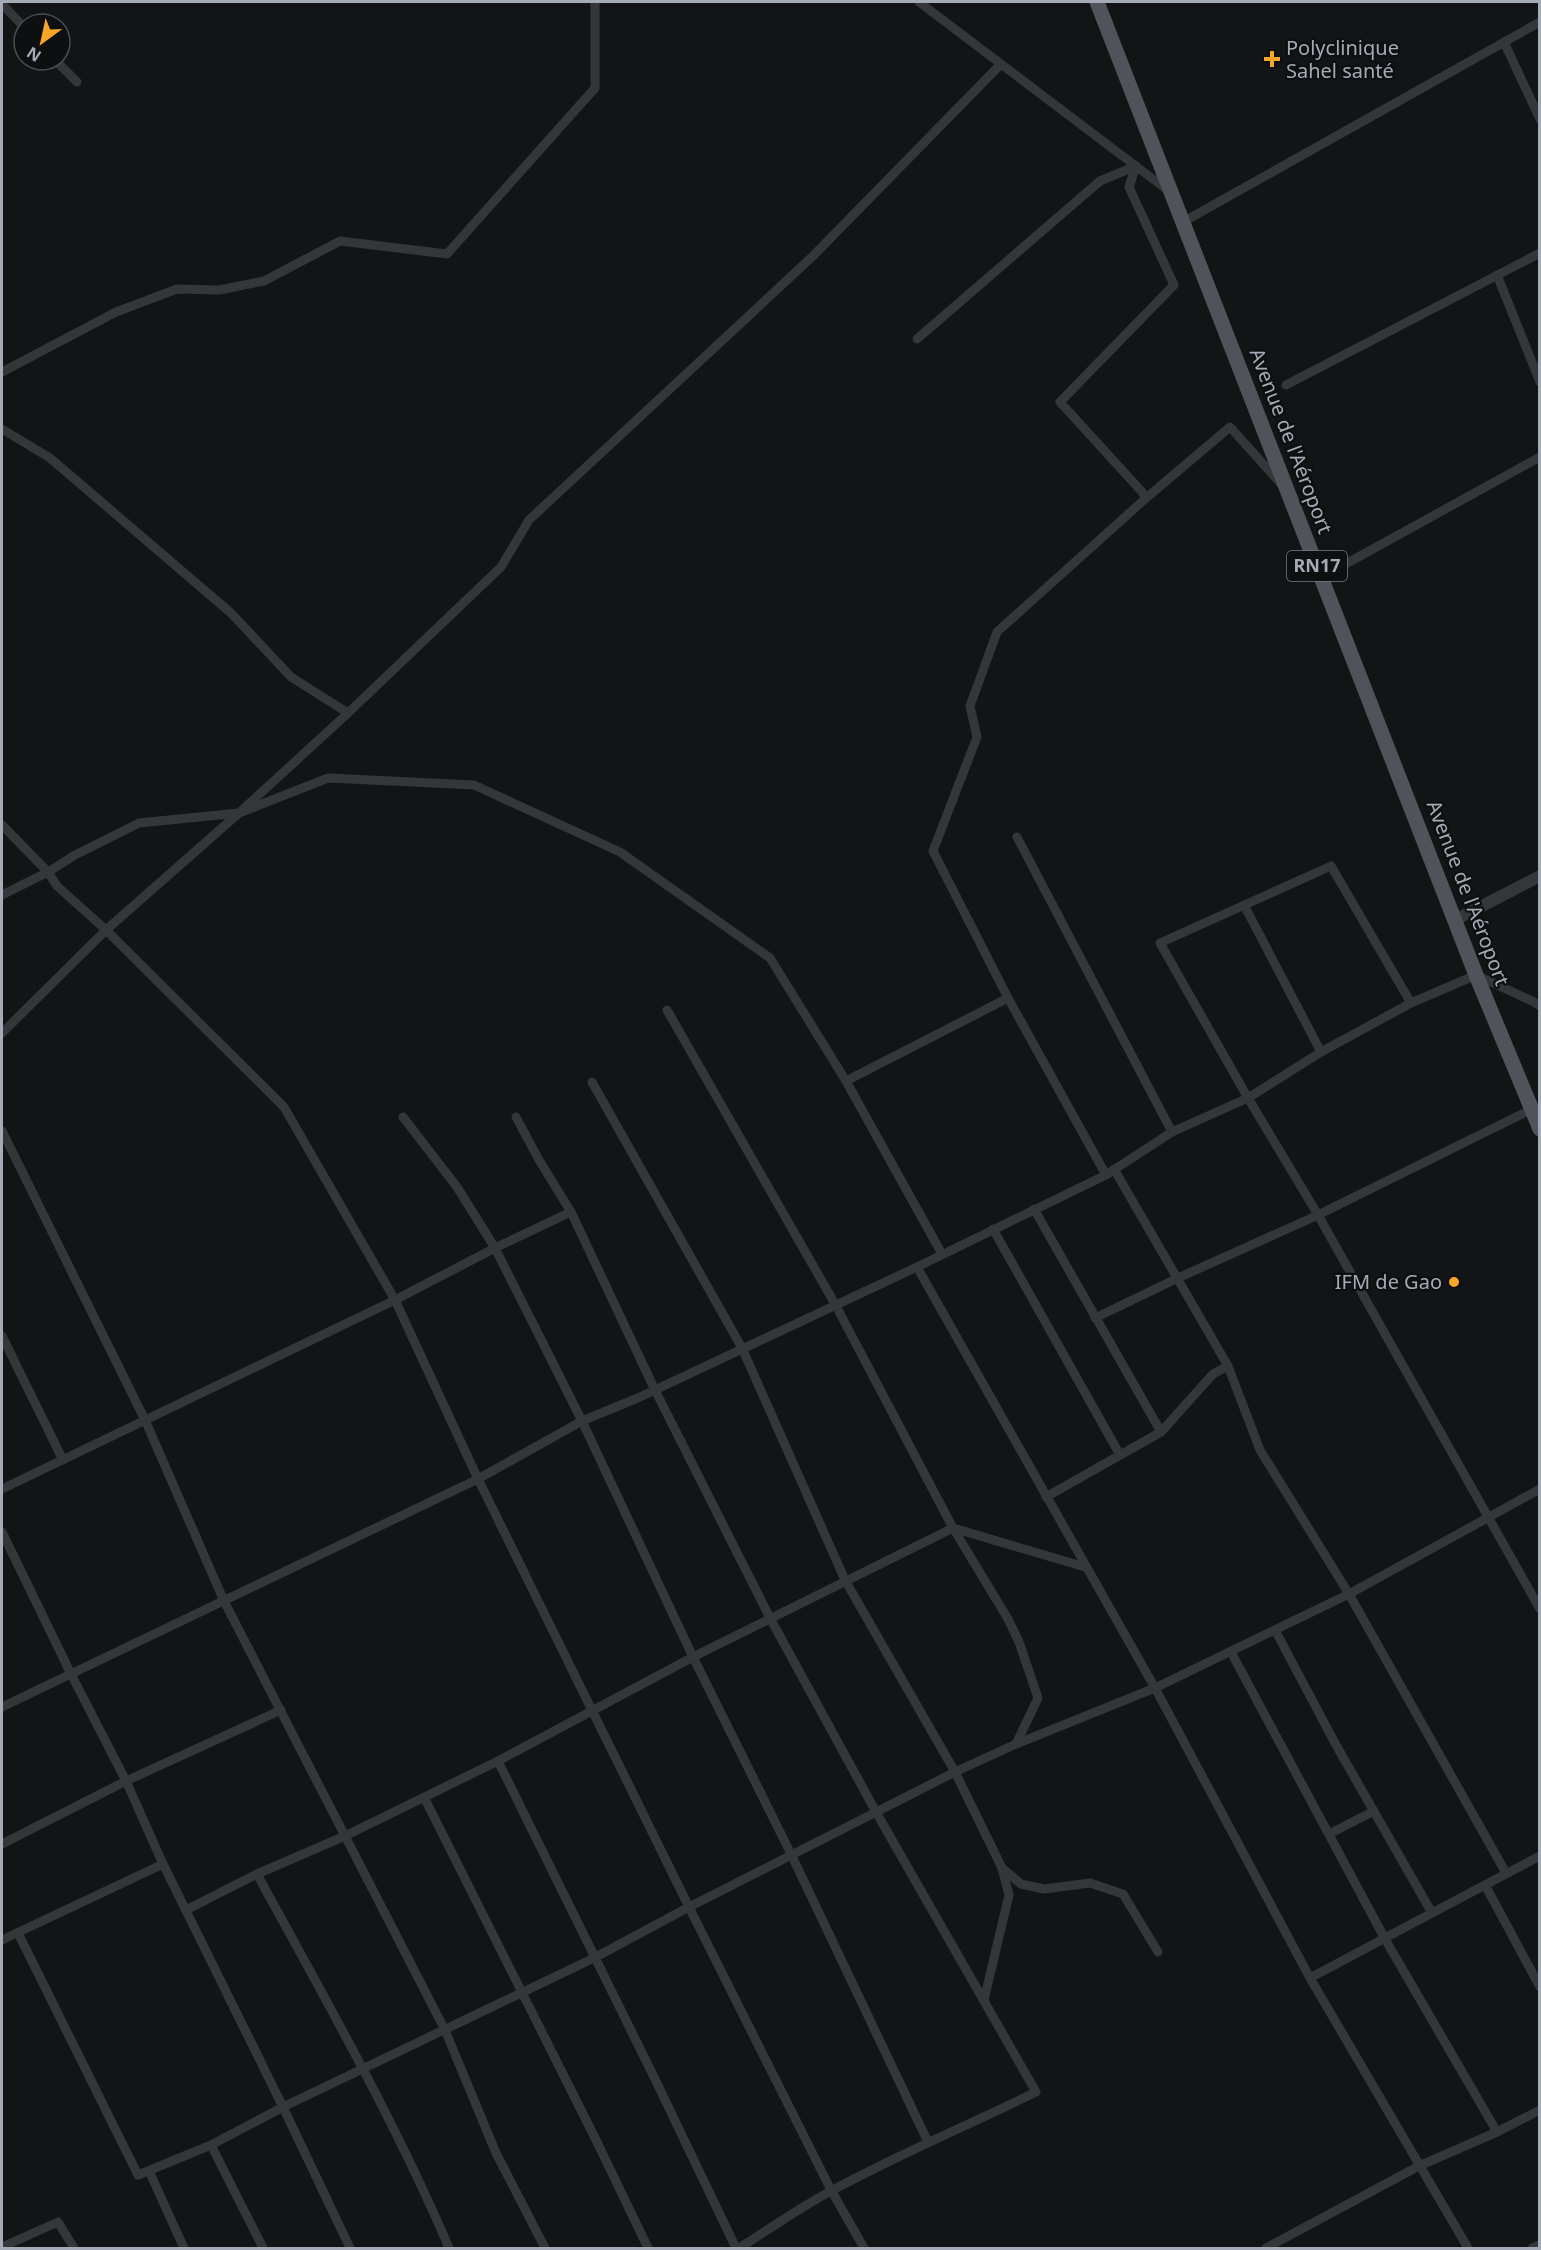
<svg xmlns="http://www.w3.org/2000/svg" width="1541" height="2250" font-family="'Noto Sans',sans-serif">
<rect width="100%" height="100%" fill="#131415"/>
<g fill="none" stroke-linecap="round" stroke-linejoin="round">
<g stroke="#34363a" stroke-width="9">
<path d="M919 2 1170 192"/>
<path d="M2 4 24 27"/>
<path d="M1504 42 1540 119"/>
<path d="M55 60 77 82"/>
<path d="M1183 222 1540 22"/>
<path d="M1497 275 1540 382"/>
<path d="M917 339 1100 181 1136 166"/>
<path d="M2 372 116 312 177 289 219 290 264 281 340 241 447 254 595 88V2"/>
<path d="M1286 385 1540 253"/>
<path d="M2 429 50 458 231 613 291 677 348 713"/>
<path d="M1145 499 1230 427 1282 485"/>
<path d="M1322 577 1540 457"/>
<path d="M2 825 48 872 75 855 139 823 239 813 348 713 501 567 529 520 813 256 1001 64"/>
<path d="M1017 837 1172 1132"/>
<path d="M2 895 48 872 57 886 106 930 284 1107 395 1300 478 1479 689 1907 831 2190 864 2248"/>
<path d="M1244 905 1321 1052"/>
<path d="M1411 1003 1331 866 1160 943 1248 1098 1318 1215 1540 1609"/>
<path d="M667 1010 835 1304 953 1528 1008 1619 1019 1642 1038 1698 1016 1744"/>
<path d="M2 1033 106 930 239 813 328 778 474 785 620 852 770 958 846 1081 1008 998"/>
<path d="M846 1081 942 1254"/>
<path d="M592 1082 742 1348 845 1580 955 1772 1002 1868 1009 1895 984 2000"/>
<path d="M403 1117 457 1187 495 1248 582 1421 693 1657 791 1854 928 2142"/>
<path d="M516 1117 539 1160 571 1212 655 1390 770 1618 876 1812 1036 2092C969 2125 899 2154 833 2190 800 2207 770 2229 739 2248"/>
<path d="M2 1131 145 1420 224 1601 445 2030 496 2153 545 2248"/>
<path d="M1114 1169 1228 1366 1260 1450 1349 1594 1506 1873"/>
<path d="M1106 1175 1008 998 933 851 977 737 970 706 997 632 1145 499 1143 493 1060 402 1174 285 1129 187 1136 166"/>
<path d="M1034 1209 1161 1432 1046 1497"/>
<path d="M993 1229 1120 1455"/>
<path d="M917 1267 1155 1688 1310 1978 1468 2248"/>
<path d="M1095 1318 1178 1278 1318 1215 1532 1109"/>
<path d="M2 1336 63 1460"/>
<path d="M1161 1432 1213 1374 1228 1366"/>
<path d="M2 1489 395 1300 495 1248 571 1212"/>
<path d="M2 1532 71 1674 126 1781 163 1864 283 2107 211 2145 138 2175 18 1933"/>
<path d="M1275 1630 1336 1745 1432 1913 1485 1885"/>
<path d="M1231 1652 1385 1939 1497 2132"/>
<path d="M2 1707 478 1479 582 1421 640 1397 917 1267 1106 1175 1172 1132 1248 1098 1321 1052 1411 1003 1476 975 1532 1001 1540 1006"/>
<path d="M498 1761 655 2079 736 2248"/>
<path d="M424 1797 597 2142 648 2248"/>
<path d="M1329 1834 1374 1811"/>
<path d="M2 1844 126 1781 281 1710"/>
<path d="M1540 1856 1485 1885 1540 1987"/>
<path d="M1002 1868 1021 1884 1044 1889 1090 1883 1123 1894 1158 1952"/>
<path d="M257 1874C324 1997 394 2119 449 2248"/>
<path d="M186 1910 257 1874 345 1836 498 1761 693 1657 953 1528 1085 1567"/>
<path d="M2 1940 163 1864"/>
<path d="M1310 1978 1432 1913"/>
<path d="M211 2145 263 2248"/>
<path d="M149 2171 184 2248"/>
<path d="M2 2247 58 2222 74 2248"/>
<path d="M350 2248 283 2107 594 1958 689 1907 955 1772 1016 1744 1155 1688 1349 1594 1540 1489"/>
<path d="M1266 2248 1419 2166 1497 2132 1540 2110"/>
<path d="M1532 2248 1540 2245"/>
</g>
<path stroke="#34363a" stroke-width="12" d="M1455 920 1540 876"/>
<path stroke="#50535a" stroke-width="15" d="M1097 2 1476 975 1540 1129"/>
</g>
<g fill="#f8a629" stroke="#0e0f10" stroke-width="2">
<path d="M1269 50h6v6h6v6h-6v6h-6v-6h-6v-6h6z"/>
<circle cx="1454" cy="1282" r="6"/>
</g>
<g text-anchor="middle" stroke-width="4.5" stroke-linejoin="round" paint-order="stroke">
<rect fill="#0e0f10" stroke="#787c84" stroke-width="1.5" x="1287" y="551" width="60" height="30" rx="4.5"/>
<g font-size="18" font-weight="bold" fill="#a5abb6">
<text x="1317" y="572">RN17</text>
</g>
<g font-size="20" fill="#a5abb6" stroke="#0e0f10" text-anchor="start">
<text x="1286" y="55">Polyclinique<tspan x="1286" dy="23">Sahel santé</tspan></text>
<text x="1442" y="1289" text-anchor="end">IFM de Gao</text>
</g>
<g font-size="20" fill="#a5abb6" stroke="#0e0f10">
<text transform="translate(1291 441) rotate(69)" y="7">Avenue de l'Aéroport</text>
<text transform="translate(1468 893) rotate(69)" y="7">Avenue de l'Aéroport</text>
</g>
</g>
<rect width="1541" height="2250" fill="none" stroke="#a5abb6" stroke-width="6"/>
<g transform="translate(42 42) rotate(213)"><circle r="28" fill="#0e0f10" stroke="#4a4d52" stroke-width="1.5"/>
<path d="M0-4.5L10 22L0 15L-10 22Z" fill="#f8a629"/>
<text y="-9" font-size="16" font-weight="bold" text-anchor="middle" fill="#a5abb6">N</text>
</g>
</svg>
